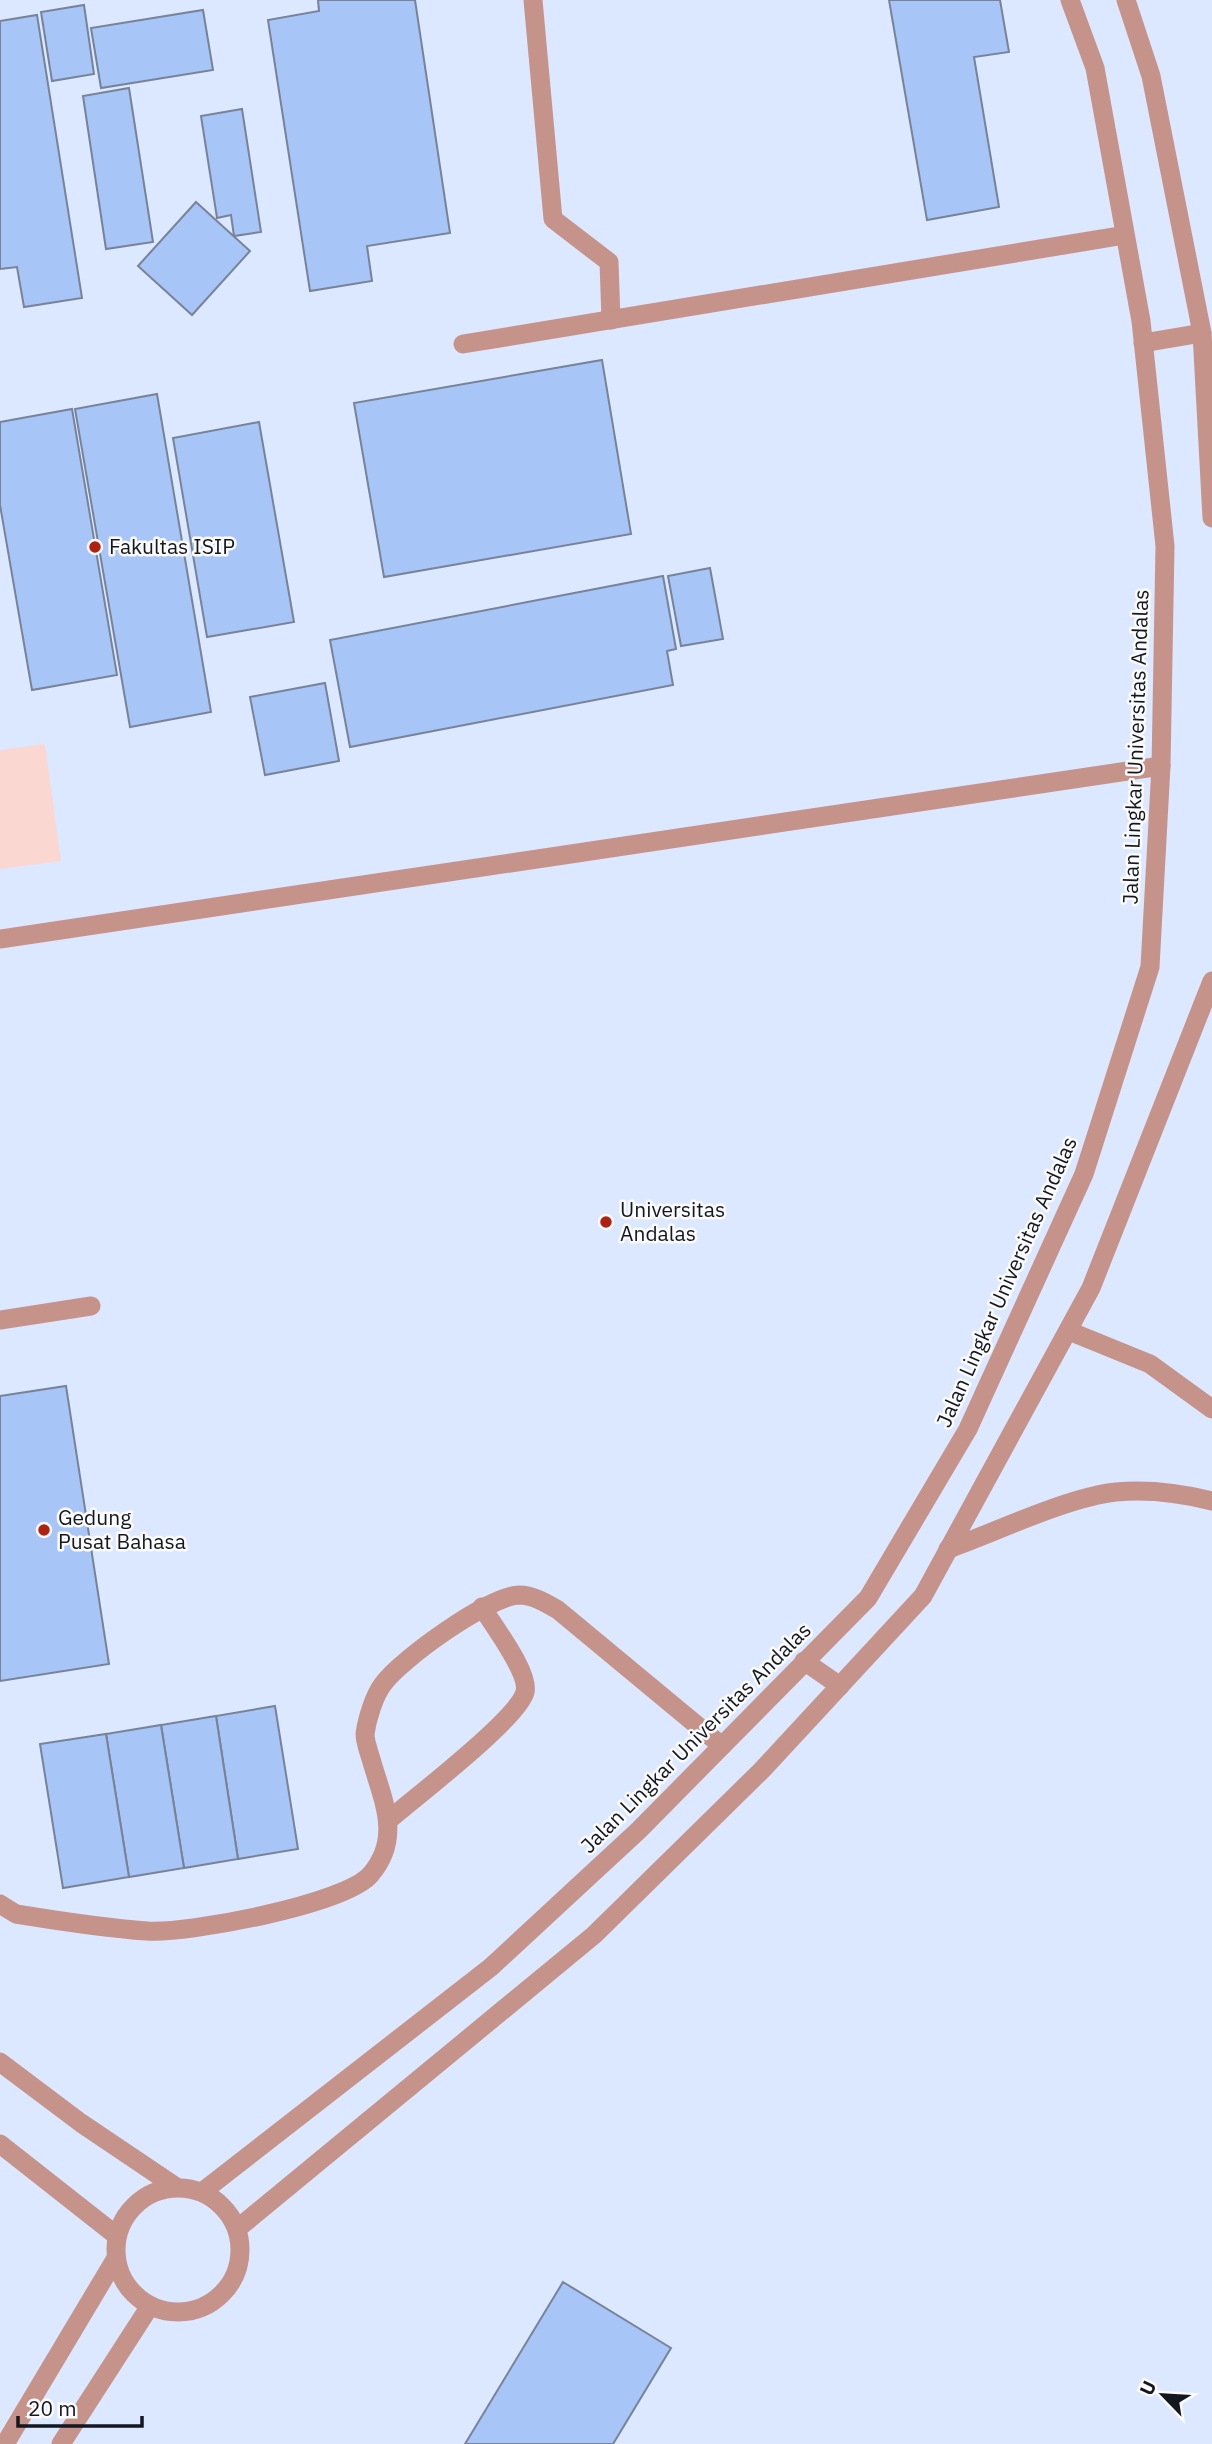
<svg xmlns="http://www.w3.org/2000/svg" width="1212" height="2444" font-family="'IBM Plex Sans',sans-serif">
<rect width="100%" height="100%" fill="#e7effc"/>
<rect fill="#dbe8ff" x="0" y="0" width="1212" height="2444"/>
<path fill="#fad8d1" d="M45 744 61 861 0 869V750Z"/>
<g fill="#a8c5f8" stroke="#788397" stroke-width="2">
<path d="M318 0H415L450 233 367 246 372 281 310 291 268 20 319 11Z"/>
<path d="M889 0H1000L1009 52 974 57 999 207 927 220Z"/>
<path d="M84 5 94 74 52 81 41 12Z"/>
<path d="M203 10 213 70 101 88 91 28Z"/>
<path d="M37 15 82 298 24 307 17 267 0 269V21Z"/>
<path d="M129 88 153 242 106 249 83 96Z"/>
<path d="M242 109 261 232 234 236 231 215 217 218 201 116Z"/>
<path d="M196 202 250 251 192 315 138 266Z"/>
<path d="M602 360 631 534 384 577 354 403Z"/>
<path d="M157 394 211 712 130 727 75 409Z"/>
<path d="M72 409 117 675 32 690 0 505V422Z"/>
<path d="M259 422 294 622 207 637 173 438Z"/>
<path d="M710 568 723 639 681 646 668 576Z"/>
<path d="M663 576 676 649 667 651 673 685 350 747 330 640Z"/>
<path d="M325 683 339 761 265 775 250 697Z"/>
<path d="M66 1386 109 1664 0 1681V1396Z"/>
<path d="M275 1706 298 1849 238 1859 216 1716Z"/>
<path d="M216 1716 238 1859 184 1868 161 1725Z"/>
<path d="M161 1725 184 1868 129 1877 106 1734Z"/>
<path d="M106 1734 129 1877 63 1888 40 1744Z"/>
<path d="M563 2282 671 2348 613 2444H465Z"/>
</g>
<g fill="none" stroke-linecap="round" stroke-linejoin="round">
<g stroke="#c5938a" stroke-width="19">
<path d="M533 0 553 219 609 262 611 320"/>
<path d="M463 344 1125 235"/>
<path d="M0 939 1161 766"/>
<path d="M0 1320 91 1306"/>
<path d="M1069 1331 1150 1364 1212 1409"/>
<path d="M948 1549C996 1532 1068 1497 1116 1492 1149 1489 1180 1493 1212 1501"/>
<path d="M389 1820C414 1798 518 1719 525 1692 530 1673 492 1624 482 1607"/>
<path d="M0 1904 16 1914C59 1921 103 1928 147 1931 187 1934 347 1904 371 1874 402 1837 383 1801 371 1759 369 1752 365 1742 365 1734 367 1719 374 1696 383 1684 401 1659 489 1596 519 1595 533 1595 546 1603 558 1610L722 1746"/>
</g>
<g stroke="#c5938a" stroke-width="19">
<path d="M1126 0 1151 76 1202 333 1212 518"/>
<path d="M1143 343 1202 333"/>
<path d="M804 1661 840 1686"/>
<path d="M0 2062 81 2123 176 2187"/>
<path d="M0 2144 117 2236"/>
<circle cx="178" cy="2250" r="62"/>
<path d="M202 2192 491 1967 639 1830 868 1598 968 1429 1084 1174 1150 967 1161 766 1165 546 1141 321 1095 68 1070 0"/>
<path d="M237 2229 594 1935 762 1770 923 1596 1091 1288 1212 981"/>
<path d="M5 2444 116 2258"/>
<path d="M61 2444 150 2306"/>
</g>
</g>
<g fill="#af2111" stroke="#fbfbfb" stroke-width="2.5">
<circle cx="95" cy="547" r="7"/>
<circle cx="606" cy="1222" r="7"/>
<circle cx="44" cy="1530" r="7"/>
</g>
<g text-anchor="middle" stroke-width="5" stroke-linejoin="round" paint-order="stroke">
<g font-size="21" fill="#13171f" stroke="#fbfbfb" text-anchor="start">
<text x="109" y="554">Fakultas ISIP</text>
<text x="620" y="1217">Universitas<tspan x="620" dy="24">Andalas</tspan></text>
<text x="58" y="1525">Gedung<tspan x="58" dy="24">Pusat Bahasa</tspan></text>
</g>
<g font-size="21" fill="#13171f" stroke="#fbfbfb">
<text transform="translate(1136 747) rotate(-88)" y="7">Jalan Lingkar Universitas Andalas</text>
<text transform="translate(1007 1282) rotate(-66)" y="7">Jalan Lingkar Universitas Andalas</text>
<text transform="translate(696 1738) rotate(-45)" y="7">Jalan Lingkar Universitas Andalas</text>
</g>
</g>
<g transform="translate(1163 2395) rotate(295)" stroke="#fbfbfb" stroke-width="5" paint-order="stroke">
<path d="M0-5L12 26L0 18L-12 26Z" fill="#13171f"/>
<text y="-10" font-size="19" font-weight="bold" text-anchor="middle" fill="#13171f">U</text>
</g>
<path d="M18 2416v10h124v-10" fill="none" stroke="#13171f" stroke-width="3.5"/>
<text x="28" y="2416" font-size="21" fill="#13171f" stroke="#fbfbfb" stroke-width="5" paint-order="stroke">20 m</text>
</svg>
